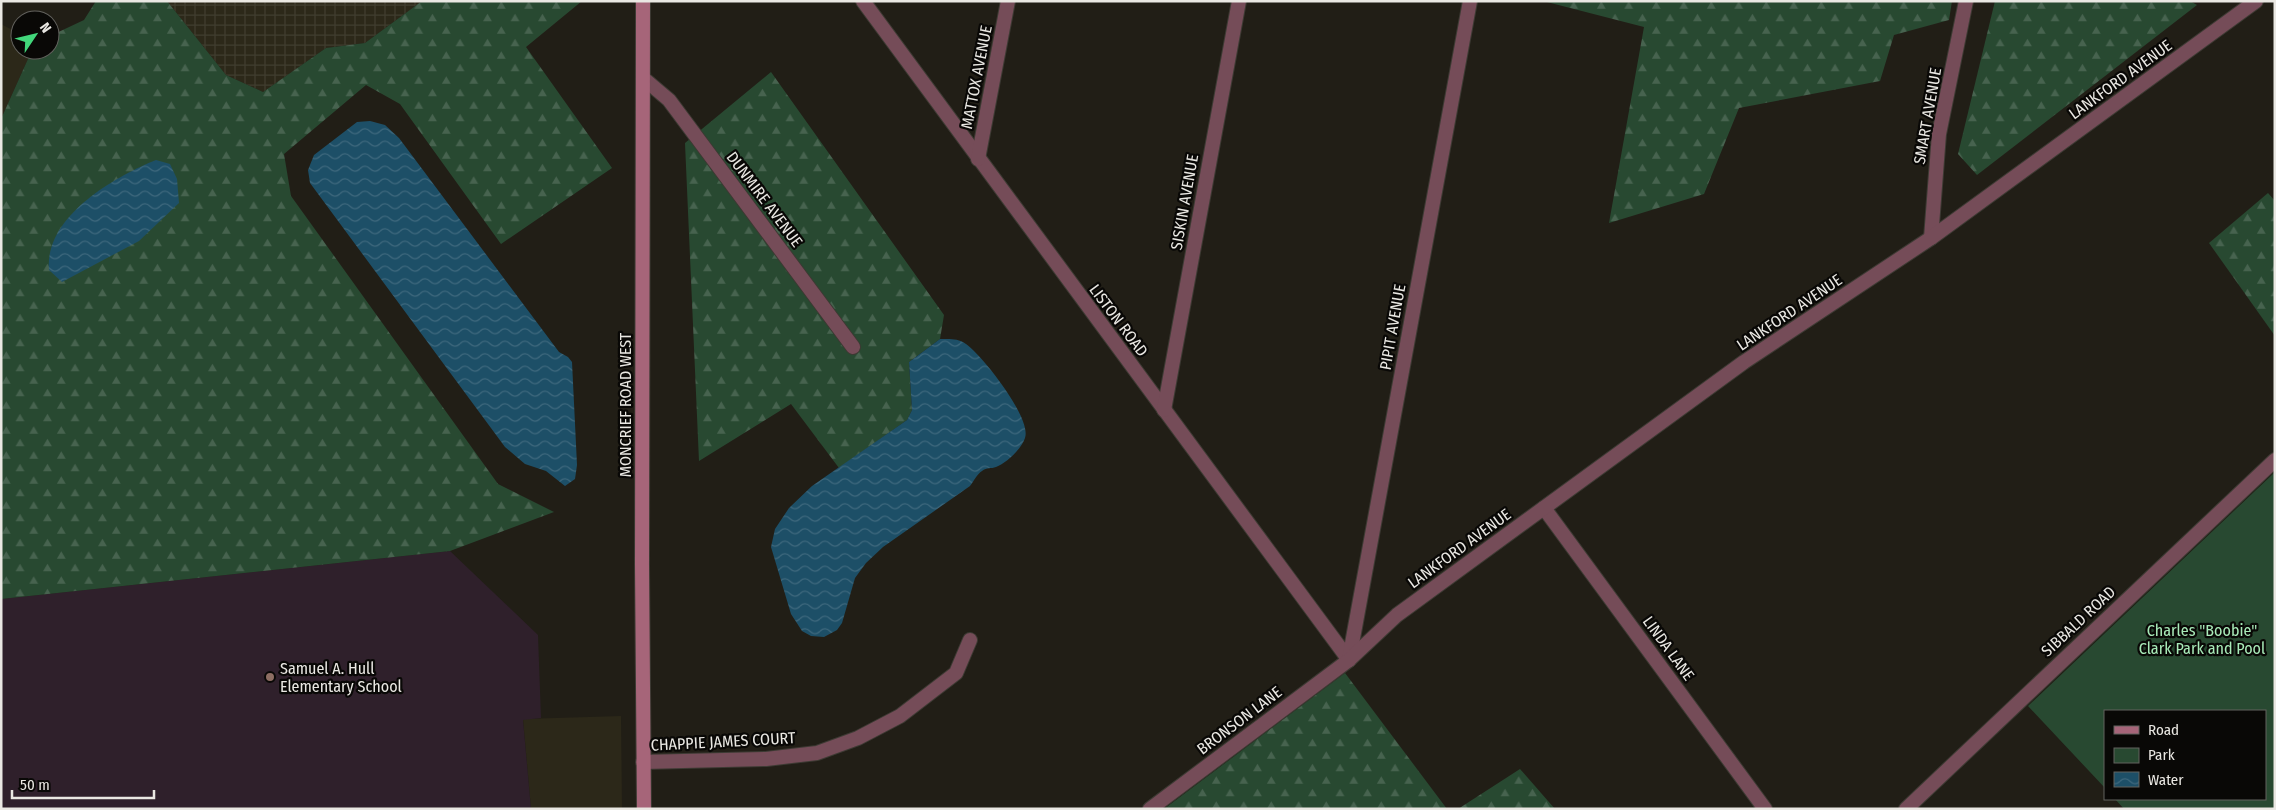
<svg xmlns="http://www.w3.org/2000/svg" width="2276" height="810" font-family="'Fira Sans Condensed',sans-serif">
<defs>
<pattern id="industrial-grid" width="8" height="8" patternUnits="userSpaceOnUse" patternTransform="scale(1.25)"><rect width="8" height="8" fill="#2c2819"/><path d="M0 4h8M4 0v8" fill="none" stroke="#403d2f"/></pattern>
<pattern id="forest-firs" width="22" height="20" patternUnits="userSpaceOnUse" patternTransform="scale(1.25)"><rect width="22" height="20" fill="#284931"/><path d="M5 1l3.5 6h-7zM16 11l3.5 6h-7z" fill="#47634f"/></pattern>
<pattern id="water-waves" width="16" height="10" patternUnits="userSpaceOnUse" patternTransform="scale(1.25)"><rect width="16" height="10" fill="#1d4f67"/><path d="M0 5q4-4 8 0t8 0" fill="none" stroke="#3e687d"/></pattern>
</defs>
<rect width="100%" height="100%" fill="#211e16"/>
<g fill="#2c2819">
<path d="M1 24 20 34V50H32L1 119Z"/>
<path d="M621 716 622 809H531L523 719Z"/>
</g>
<path fill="url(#industrial-grid)" d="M167 1H422L365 43 326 48 263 92 226 75Z"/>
<path fill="#2f202b" d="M450 551 538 635 541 718 523 720 531 809H1V599Z"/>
<g fill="url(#forest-firs)">
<path d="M96 1H167L226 75 263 92 326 48 365 43 422 1H582L526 47 612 168 501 244 400 104 366 85 284 154 291 196 498 484 554 512 450 551 1 599V119L32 50H50V36L84 20Z"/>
<path d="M1543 1H1952L1949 20 1894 35 1880 81 1739 108 1704 194 1609 223 1644 27Z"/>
<path d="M1995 1H2190L2197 5 1977 175 1958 154Z"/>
<path d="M771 72 944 315 940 339 909 362 912 410 907 420 839 468 791 404 699 461 685 143Z"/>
<path d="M2268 193 2275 201V336L2209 243Z"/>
<path d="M1345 673 1447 809H1164Z"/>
<path d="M1520 769 1555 809H1458Z"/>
</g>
<path fill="#284931" d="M2275 472V809H2124L2115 799H2265V711H2105V788L2028 706Z"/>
<g fill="url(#water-waves)">
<path d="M370 121 385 125 399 138 559 352 568 357 572 362 577 465 575 479 565 486 546 471 525 464 505 447 310 183 308 170 314 155 357 122Z"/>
<path d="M156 160 170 164 177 179 179 203 139 241 62 282 49 270C44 217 114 177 156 160Z"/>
<path d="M940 339C949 339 958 338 966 344 982 355 1032 418 1025 438 1022 448 1007 463 996 467 991 469 987 467 982 471 977 474 974 481 970 486L883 547 866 563 855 578 842 623 837 630 824 637 811 636 802 631 791 614 771 547 775 529 789 508 812 486 907 420 912 410 909 362Z"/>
</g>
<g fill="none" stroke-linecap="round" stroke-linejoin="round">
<defs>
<g id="minor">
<path d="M863 1 1349 660"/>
<path d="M643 78 669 100 853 347"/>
<path d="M978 159 1008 1"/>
<path d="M1931 238 1939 134 1966 1"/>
<path d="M1164 410 1239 1"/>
<path d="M1544 508 1765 809"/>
<path d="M1349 660 1470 1"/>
<path d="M643 762 766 759 817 753 858 738 900 716 956 673 970 640"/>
<path d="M1150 809 1349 660 1397 615 1744 362 1931 238 2256 1"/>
</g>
<path id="tertiary" d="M1906 809 2275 460"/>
<path id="secondary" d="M643 1 642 565 644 809"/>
</defs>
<use href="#minor" stroke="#3d3a33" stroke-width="16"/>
<use href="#tertiary" stroke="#3d3a33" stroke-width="16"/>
<use href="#secondary" stroke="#3d3a33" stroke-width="16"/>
<use href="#minor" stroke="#754c58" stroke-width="14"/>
<use href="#tertiary" stroke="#754c58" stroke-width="14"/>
<use href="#secondary" stroke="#a66579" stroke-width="14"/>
</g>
<circle fill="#8d6e63" stroke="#090806" stroke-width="2" cx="270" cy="677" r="5"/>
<g text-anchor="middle" stroke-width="4.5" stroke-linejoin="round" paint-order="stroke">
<g font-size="16" fill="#eae8e3" stroke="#090806">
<text transform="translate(976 77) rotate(-79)" y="6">MATTOX AVENUE</text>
<text transform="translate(2120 79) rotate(-36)" y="6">LANKFORD AVENUE</text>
<text transform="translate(1927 116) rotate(-80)" y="6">SMART AVENUE</text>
<text transform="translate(765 199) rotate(53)" y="6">DUNMIRE AVENUE</text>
<text transform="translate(1184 202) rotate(-80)" y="6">SISKIN AVENUE</text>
<text transform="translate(1789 312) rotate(-34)" y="6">LANKFORD AVENUE</text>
<text transform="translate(1119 320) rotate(53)" y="6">LISTON ROAD</text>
<text transform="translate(1392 327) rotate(-80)" y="6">PIPIT AVENUE</text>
<text transform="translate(625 405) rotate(-90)" y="6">MONCRIEF ROAD WEST</text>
<text transform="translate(1459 548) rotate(-36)" y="6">LANKFORD AVENUE</text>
<text transform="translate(2078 621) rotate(-43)" y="6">SIBBALD ROAD</text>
<text transform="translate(1669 648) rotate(54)" y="6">LINDA LANE</text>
<text transform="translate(1239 720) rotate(-37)" y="6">BRONSON LANE</text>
<text transform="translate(723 741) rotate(-3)" y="6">CHAPPIE JAMES COURT</text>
</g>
<g font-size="16" fill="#a9ebb9" stroke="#090806">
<text x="2202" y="636">Charles "Boobie"<tspan x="2202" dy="18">Clark Park and Pool</tspan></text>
</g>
<g font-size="16" fill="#eae8e3" stroke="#090806" text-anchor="start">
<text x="280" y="674">Samuel A. Hull<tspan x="280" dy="18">Elementary School</tspan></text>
</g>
</g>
<rect width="2276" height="810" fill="none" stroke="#eae8e3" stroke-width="5"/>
<rect x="2104" y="710" width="162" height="90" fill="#090806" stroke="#63625e"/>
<rect x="2114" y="726" width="25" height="8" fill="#a66579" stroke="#63625e"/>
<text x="2148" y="735" font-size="15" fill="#eae8e3">Road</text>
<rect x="2114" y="748" width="25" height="15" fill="#284931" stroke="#63625e"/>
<text x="2148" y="760" font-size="15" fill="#eae8e3">Park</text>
<rect x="2114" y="772" width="25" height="15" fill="url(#water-waves)" stroke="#63625e"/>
<text x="2148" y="785" font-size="15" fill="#eae8e3">Water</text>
<g transform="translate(35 35) rotate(55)"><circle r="24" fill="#090806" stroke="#63625e"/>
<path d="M0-4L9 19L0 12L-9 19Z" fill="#42d77b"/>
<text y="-8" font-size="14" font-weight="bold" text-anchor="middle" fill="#eae8e3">N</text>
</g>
<path d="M12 790v8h142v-8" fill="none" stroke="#eae8e3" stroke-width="2.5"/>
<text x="20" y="790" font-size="15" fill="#eae8e3" stroke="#090806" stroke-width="4" paint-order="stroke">50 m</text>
</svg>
